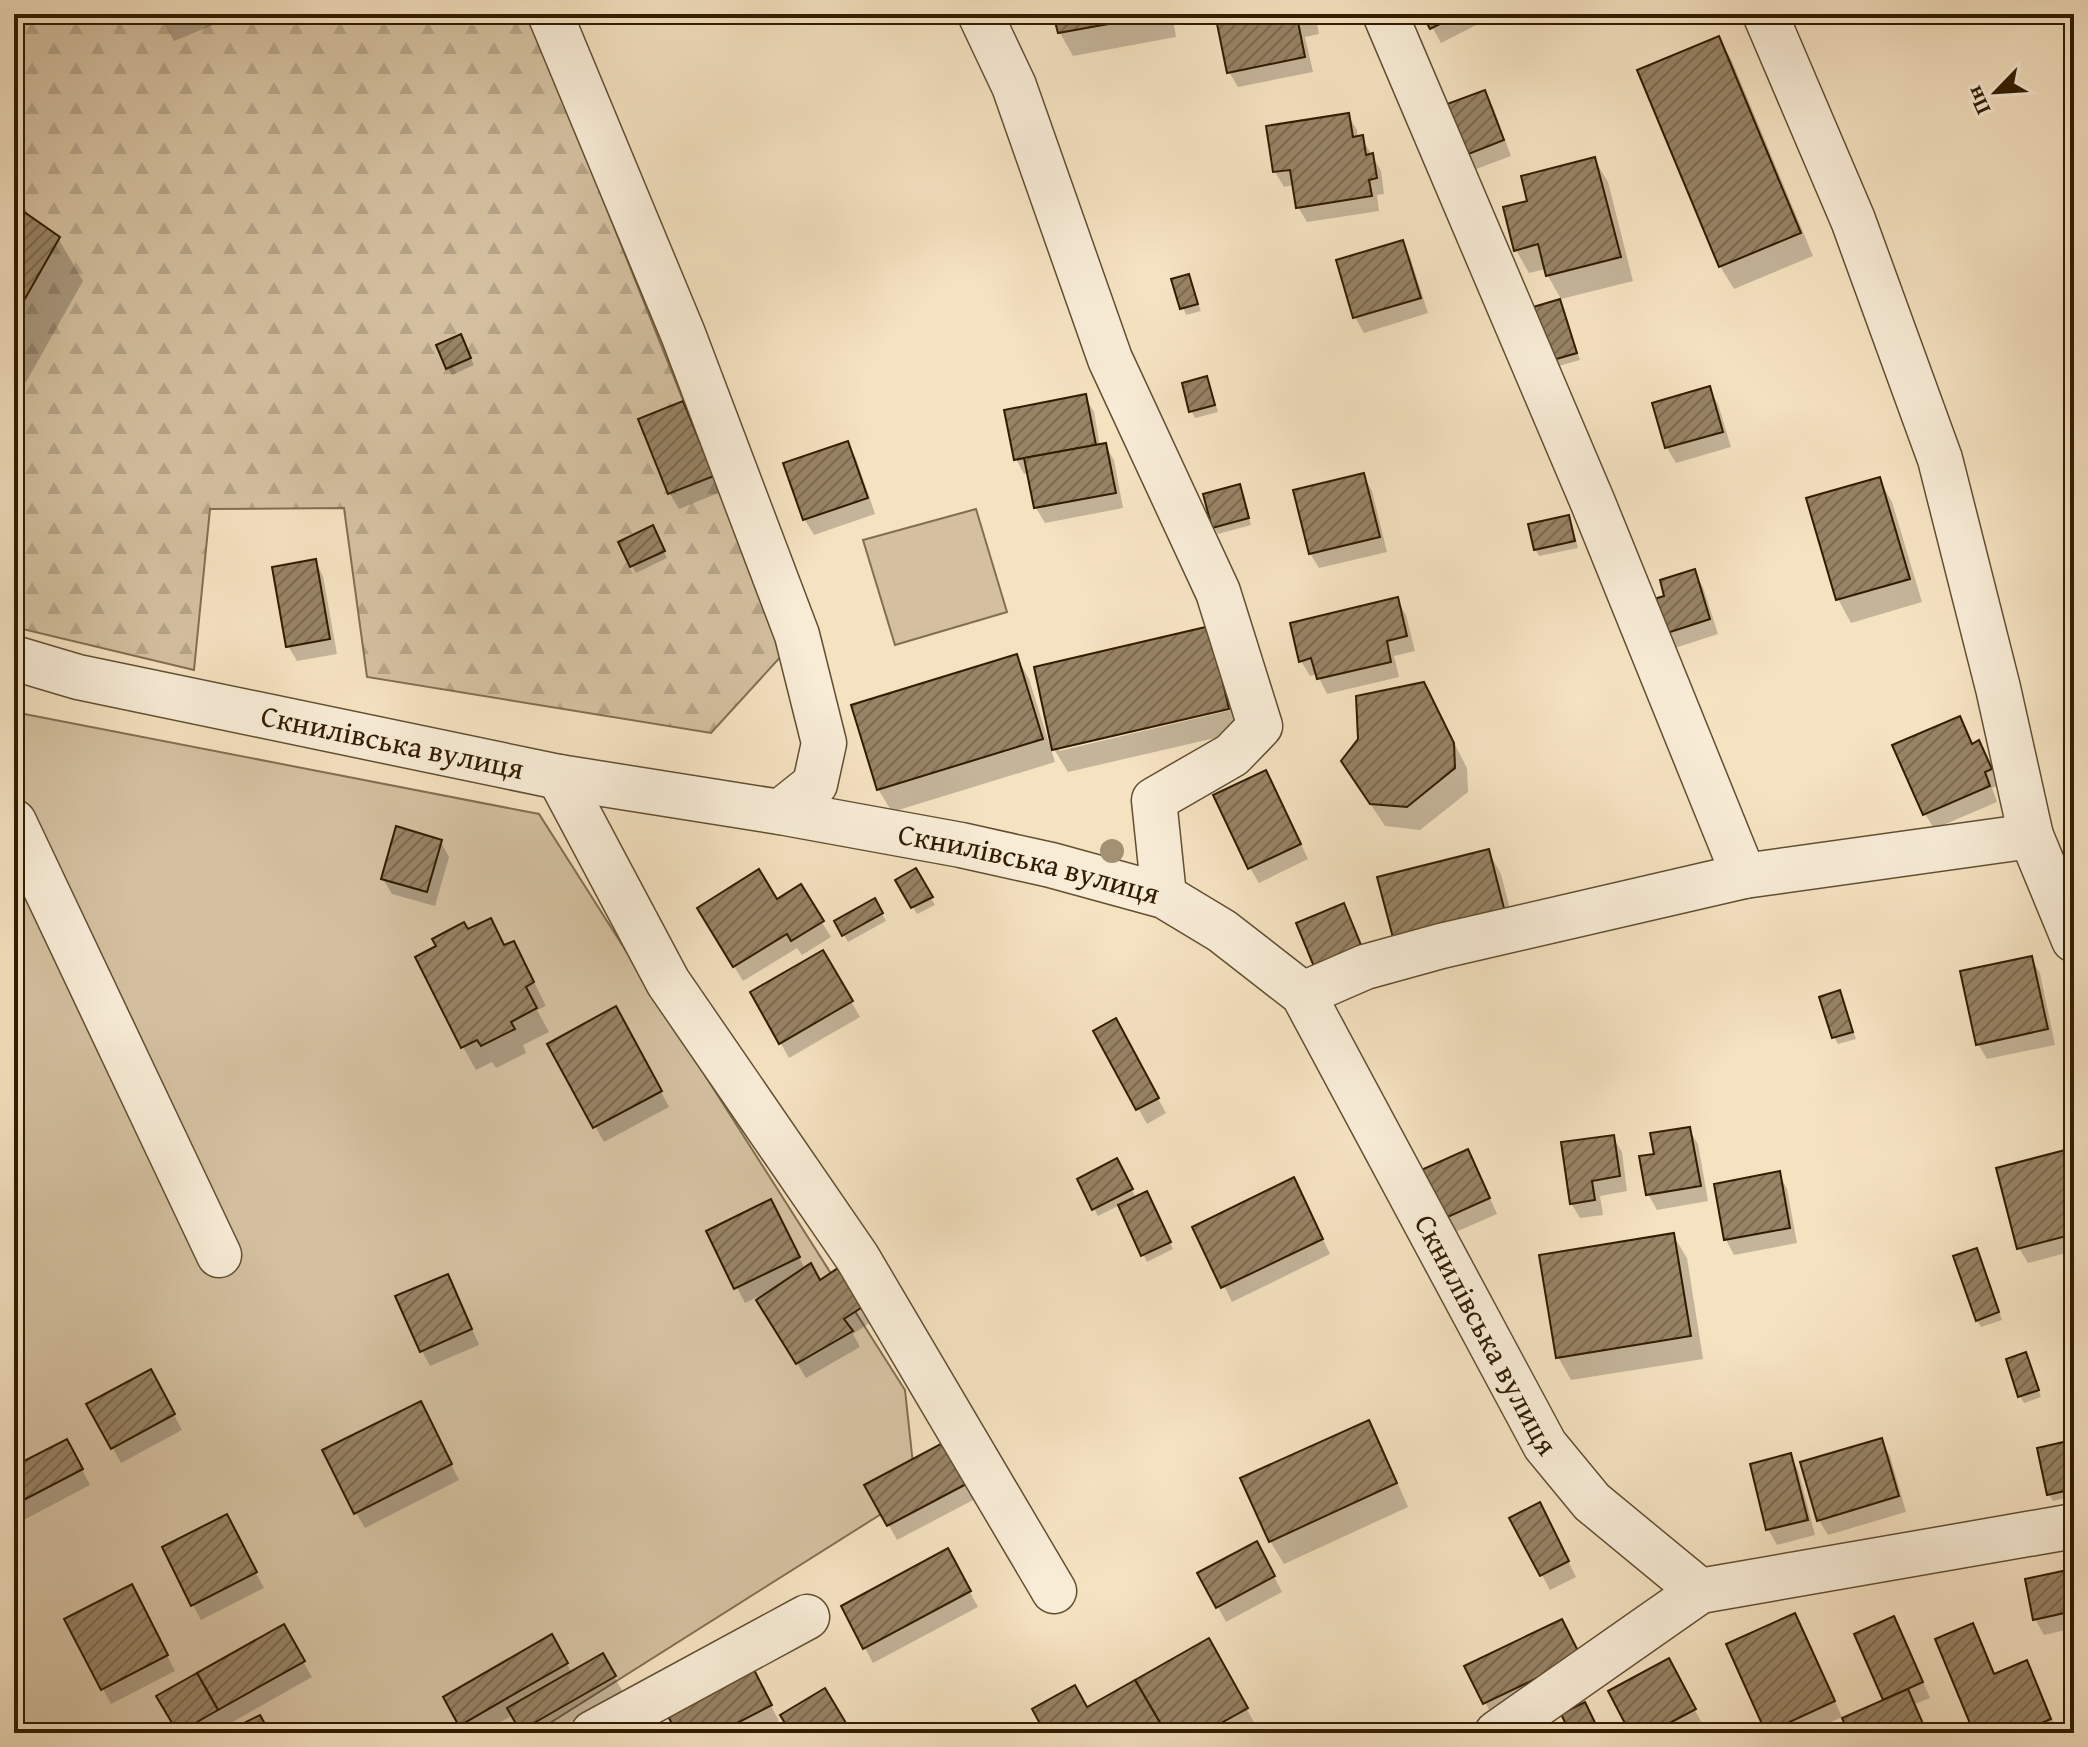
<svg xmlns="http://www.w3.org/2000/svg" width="2088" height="1747" font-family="'Gentium Book Plus',serif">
<defs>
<pattern id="forest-firs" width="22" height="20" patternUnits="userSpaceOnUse" patternTransform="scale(2)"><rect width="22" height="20" fill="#d4c0a0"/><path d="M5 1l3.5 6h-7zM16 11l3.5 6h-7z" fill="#b6a488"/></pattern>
<pattern id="building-hatch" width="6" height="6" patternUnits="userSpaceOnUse" patternTransform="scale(2)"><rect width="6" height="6" fill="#978365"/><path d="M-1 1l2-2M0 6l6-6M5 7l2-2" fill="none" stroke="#7c6a51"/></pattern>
</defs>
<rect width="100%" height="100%" fill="#f5e2c1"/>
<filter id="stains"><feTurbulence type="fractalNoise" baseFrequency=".0025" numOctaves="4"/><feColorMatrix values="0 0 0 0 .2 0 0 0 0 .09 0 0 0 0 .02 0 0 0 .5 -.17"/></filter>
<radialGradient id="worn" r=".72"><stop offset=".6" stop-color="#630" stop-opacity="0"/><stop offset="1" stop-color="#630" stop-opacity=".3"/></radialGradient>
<g fill="#d4c0a0" stroke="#826e50" stroke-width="2">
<path d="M976 509 1007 612 895 645 863 540Z"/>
<path d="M14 712 539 814 905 1390 916 1492 534 1733H14Z"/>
</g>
<path fill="url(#forest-firs)" stroke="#826e50" stroke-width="2" d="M14 14H529L784 653 711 733 367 677 344 508 210 509 194 670 14 627Z"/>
<g fill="#0003">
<path d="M159 14H232L233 17 174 41Z"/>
<path d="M1048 14H1172L1176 37 1073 56 1060 33 1058 24 1054 25Z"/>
<path d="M1217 14H1315L1319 34 1305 37 1313 72 1238 87 1229 72Z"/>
<path d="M1425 14H1486L1488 19 1441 43Z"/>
<path d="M1719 38 1732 61 1813 256 1734 289 1720 266Z"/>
<path d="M1484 92 1493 107 1511 156 1476 169 1468 154Z"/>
<path d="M1348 115 1357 130 1358 138H1362L1381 171 1384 194 1377 195 1379 211 1307 222 1298 207 1294 185 1284 187 1275 172Z"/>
<path d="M1594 159 1608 182 1633 281 1561 299 1548 276 1546 269 1529 273 1516 250 1530 202Z"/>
<path d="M14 187 30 218 58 238 83 281 26 382H14Z"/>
<path d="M1402 242 1410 257 1428 313 1364 333 1355 317 1339 261Z"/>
<path d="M1188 276 1201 311 1186 315 1173 281Z"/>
<path d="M1560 301 1564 308 1580 360 1552 368Z"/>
<path d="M464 343 474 365 452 375 448 368Z"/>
<path d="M1206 378 1210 385 1218 412 1195 418 1191 411Z"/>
<path d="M1709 389 1718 404 1731 447 1676 463 1667 448 1654 404Z"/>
<path d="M1085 397 1094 412 1100 446 1105 445 1114 460 1123 508 1045 523 1036 508 1029 473 1024 474 1016 459Z"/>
<path d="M682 403 691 418 721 492 679 509 670 494 640 420Z"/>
<path d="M847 443 856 458 875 514 814 535 805 520 786 464Z"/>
<path d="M1363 475 1372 491 1387 552 1319 568 1310 553Z"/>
<path d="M1879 479 1892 502 1922 602 1851 623 1838 599Z"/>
<path d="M1239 487 1243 494 1251 525 1218 534 1214 527Z"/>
<path d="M1568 517 1572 524 1578 548 1539 556 1535 549Z"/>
<path d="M656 535 667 558 636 573 632 566Z"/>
<path d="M315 561 323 576 337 654 297 661 288 646Z"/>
<path d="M1694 572 1703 587 1718 634 1675 648 1666 633V597Z"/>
<path d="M1397 600 1406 615 1415 651 1394 656 1399 677 1327 694 1317 674 1310 676 1301 661Z"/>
<path d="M1209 628 1235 705 1059 746V751L1236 709 1241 732 1068 772 1054 749Z"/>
<path d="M1016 656 1029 679 1055 762 892 812 878 789Z"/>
<path d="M1436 708 1467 768 1468 792 1420 830 1385 826 1357 784Z"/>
<path d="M1959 718 1973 746 1987 758 1999 785 1992 788 1997 802 1934 829 1925 814 1895 746Z"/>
<path d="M1274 787 1308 859 1259 883 1250 868Z"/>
<path d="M441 842 449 857 435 906 392 894 383 879Z"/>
<path d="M1488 851 1501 874 1519 944 1397 948Z"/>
<path d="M915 871 935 905 917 914 898 880Z"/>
<path d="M800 887 831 937 802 955 797 948 743 981 699 909 776 902Z"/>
<path d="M874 900 886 921 848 942 836 922Z"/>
<path d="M505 947 526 966 546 1006 537 1010 549 1032 523 1045 526 1053 496 1068 492 1062 476 1070 463 1047Z"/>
<path d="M823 953 860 1017 789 1058 752 993Z"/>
<path d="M2031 958 2040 973 2055 1045 1987 1059 1978 1044Z"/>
<path d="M1839 993 1856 1039 1838 1044 1834 1037Z"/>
<path d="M1115 1021 1166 1113 1147 1124 1096 1032Z"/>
<path d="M624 1024 669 1107 604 1142 550 1044Z"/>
<path d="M1689 1129 1698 1144 1708 1201 1657 1210 1648 1194 1656 1156Z"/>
<path d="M1613 1137 1622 1152 1627 1191 1600 1196 1603 1215 1580 1218 1571 1203Z"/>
<path d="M2068 1151 2074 1161V1251L2028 1263 2019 1248Z"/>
<path d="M1468 1152 1476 1167 1497 1214 1451 1234 1442 1219Z"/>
<path d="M1117 1161 1136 1198 1150 1200 1173 1249 1147 1262 1120 1205 1098 1216 1080 1180Z"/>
<path d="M1779 1174 1787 1189 1797 1243 1734 1255 1726 1240Z"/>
<path d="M1302 1195 1330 1254 1232 1302 1195 1227Z"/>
<path d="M779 1217 805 1269 820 1283 841 1268 874 1320 853 1334 860 1347 806 1378 757 1297 745 1303 708 1232Z"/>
<path d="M1673 1235 1687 1258 1703 1359 1571 1380 1558 1357Z"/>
<path d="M1980 1257 2002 1320 1981 1327 1977 1320Z"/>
<path d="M447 1276 456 1291 479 1345 430 1366 422 1351 398 1297Z"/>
<path d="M2025 1354 2041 1397 2024 1403 2020 1396Z"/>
<path d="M159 1387 182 1430 121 1463 89 1405Z"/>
<path d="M428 1419 459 1480 365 1528 356 1513Z"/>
<path d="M1368 1422 1381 1445 1408 1507 1284 1564 1270 1541Z"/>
<path d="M1881 1441 1890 1456 1906 1512 1828 1535 1819 1520Z"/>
<path d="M950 1442 979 1497 897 1540 867 1486Z"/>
<path d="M2067 1444 2071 1451 2074 1464V1496L2053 1501 2049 1494Z"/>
<path d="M1790 1455 1798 1470 1815 1535 1777 1545 1768 1529Z"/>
<path d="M75 1456 90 1485 18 1523 14 1516V1469Z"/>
<path d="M1512 1519 1548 1520 1576 1577 1550 1590Z"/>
<path d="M234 1532 264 1588 201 1620 193 1605Z"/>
<path d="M948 1551 978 1607 873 1663 843 1607Z"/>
<path d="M1265 1559 1282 1592 1226 1622 1218 1607Z"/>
<path d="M2071 1571 2074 1576V1628L2044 1635 2035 1619Z"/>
<path d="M140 1602 175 1671 111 1704 103 1689Z"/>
<path d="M1972 1625 1981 1640 1995 1675 2026 1662 2035 1677 2058 1733H1976Z"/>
<path d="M283 1627 312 1677 213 1733H180L159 1696Z"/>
<path d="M1803 1630 1842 1717 1807 1733H1768L1728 1645Z"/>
<path d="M1902 1634 1930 1698 1915 1704 1927 1733H1850L1886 1701 1856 1635Z"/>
<path d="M551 1637 572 1673 602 1656 623 1692 551 1733H523L513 1715 481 1733H466L445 1698Z"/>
<path d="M1209 1641 1255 1724 1239 1733H1047Z"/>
<path d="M1668 1661 1703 1725 1688 1733H1632Z"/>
<path d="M749 1665 779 1721 756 1733H679Z"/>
<path d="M1467 1666 1588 1673 1493 1718Z"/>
</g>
<g fill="url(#building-hatch)" stroke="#311c01" stroke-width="2">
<path d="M1053 14H1164L1058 33Z"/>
<path d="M1215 14H1311L1312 19 1298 22 1305 57 1227 73Z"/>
<path d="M1422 14H1460L1430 29Z"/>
<path d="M1719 36 1801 233 1719 267 1637 70Z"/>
<path d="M1485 90 1504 140 1466 155 1447 104Z"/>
<path d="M1349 113 1353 137 1363 135 1366 155 1373 153 1377 178 1369 180 1372 196 1296 208 1290 170 1273 172 1266 126Z"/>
<path d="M1595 157 1621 257 1546 276 1538 244 1514 251 1503 207 1527 201 1521 176Z"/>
<path d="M14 194 20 209 60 237 14 318Z"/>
<path d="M1403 240 1421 298 1353 318 1336 260Z"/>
<path d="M1189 274 1198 304 1180 309 1171 279Z"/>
<path d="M1560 299 1577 353 1546 362 1530 308Z"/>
<path d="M461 334 471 358 446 369 436 345Z"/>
<path d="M1207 376 1215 405 1189 412 1182 383Z"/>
<path d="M1710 386 1723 432 1665 448 1652 403Z"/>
<path d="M1086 394 1096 445 1014 460 1004 410Z"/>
<path d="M683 401 714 476 668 494 638 419Z"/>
<path d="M848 441 868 498 803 520 783 463Z"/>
<path d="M1106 443 1116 493 1034 508 1024 458Z"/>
<path d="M1364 473 1380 537 1309 554 1293 490Z"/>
<path d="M1880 477 1910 579 1836 600 1806 498Z"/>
<path d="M1240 484 1249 518 1212 528 1203 494Z"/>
<path d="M1569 515 1575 541 1534 550 1528 524Z"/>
<path d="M653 525 665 551 630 567 618 542Z"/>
<path d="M316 559 330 639 286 647 272 567Z"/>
<path d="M1695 569 1710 619 1664 634 1654 599 1664 596 1660 580Z"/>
<path d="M1398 597 1407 636 1387 641 1391 662 1317 679 1311 658 1299 662 1290 623Z"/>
<path d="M1210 626 1229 709 1052 750 1034 667Z"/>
<path d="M1017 654 1043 739 877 790 851 705Z"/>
<path d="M1424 682 1454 743 1455 768 1407 807 1370 804 1341 761 1358 739 1356 696Z"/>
<path d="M1960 716 1972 744 1979 740 1992 769 1985 772 1990 786 1923 815 1892 745Z"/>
<path d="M1266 770 1301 844 1248 869 1213 795Z"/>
<path d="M396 826 442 840 427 892 381 879Z"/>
<path d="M1489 849 1507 920 1396 949 1377 877Z"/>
<path d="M916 868 933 897 911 908 895 880Z"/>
<path d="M759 869 777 899 801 884 824 921 791 941 787 934 733 967 697 908Z"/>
<path d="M875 898 883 913 842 936 834 921Z"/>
<path d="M1344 903 1363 950 1315 969 1296 923Z"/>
<path d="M491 918 504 945 514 941 534 982 526 987 537 1008 511 1022 515 1029 481 1046 477 1040 461 1048 415 957 436 946 432 939 464 922 468 929Z"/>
<path d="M823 950 853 1001 779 1044 750 992Z"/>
<path d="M2032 956 2048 1029 1976 1045 1960 971Z"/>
<path d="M1840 990 1853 1032 1832 1038 1819 997Z"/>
<path d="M616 1006 662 1091 593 1128 547 1044Z"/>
<path d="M1116 1018 1159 1098 1136 1110 1093 1031Z"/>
<path d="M1690 1127 1701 1186 1646 1195 1639 1156 1654 1154 1650 1133Z"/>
<path d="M1614 1135 1620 1176 1592 1181 1595 1200 1570 1204 1561 1142Z"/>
<path d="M1468 1149 1490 1198 1441 1220 1419 1171Z"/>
<path d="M2069 1149 2074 1168V1234L2017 1249 1996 1168Z"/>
<path d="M1117 1158 1133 1189 1092 1210 1077 1179Z"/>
<path d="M1780 1171 1790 1228 1724 1240 1714 1184Z"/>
<path d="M1294 1177 1323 1239 1221 1288 1192 1227Z"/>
<path d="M1147 1191 1171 1242 1141 1256 1118 1205Z"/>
<path d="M771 1199 800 1257 734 1289 706 1231Z"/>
<path d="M1674 1233 1691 1336 1556 1358 1539 1255Z"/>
<path d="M1977 1248 1999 1312 1976 1321 1953 1256Z"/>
<path d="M811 1263 820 1280 841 1266 867 1304 844 1319 853 1331 796 1364 756 1300Z"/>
<path d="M448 1274 472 1329 420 1352 395 1296Z"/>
<path d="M2026 1352 2039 1390 2018 1397 2006 1359Z"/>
<path d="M151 1369 175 1414 111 1449 86 1404Z"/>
<path d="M421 1401 452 1464 354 1514 322 1450Z"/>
<path d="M1369 1420 1397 1483 1269 1542 1240 1478Z"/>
<path d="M1882 1438 1899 1496 1817 1521 1800 1462Z"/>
<path d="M67 1439 83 1469 14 1505V1466Z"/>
<path d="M950 1439 972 1481 887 1526 864 1485Z"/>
<path d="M2068 1441 2074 1469V1489L2047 1495 2037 1448Z"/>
<path d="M1791 1453 1808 1520 1766 1530 1750 1464Z"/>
<path d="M1540 1502 1569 1561 1540 1576 1509 1518Z"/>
<path d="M227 1514 257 1572 191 1606 162 1547Z"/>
<path d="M1257 1541 1275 1576 1216 1608 1197 1573Z"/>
<path d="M948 1548 971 1591 863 1649 841 1606Z"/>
<path d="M2072 1569 2074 1611 2033 1620 2025 1579Z"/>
<path d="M132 1584 168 1655 101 1690 64 1619Z"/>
<path d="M1795 1613 1835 1701 1766 1733 1726 1644Z"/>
<path d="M1894 1616 1923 1682 1883 1700 1854 1634Z"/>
<path d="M1562 1619 1581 1657 1483 1704 1464 1666Z"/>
<path d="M1973 1623 1994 1674 2027 1660 2051 1719 2018 1733H1974L1935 1639Z"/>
<path d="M284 1624 305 1661 218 1710 197 1673Z"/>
<path d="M552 1634 568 1663 459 1726 443 1697Z"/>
<path d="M1209 1638 1248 1708 1203 1733H1166L1135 1680Z"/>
<path d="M603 1653 616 1676 520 1731 507 1708Z"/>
<path d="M1669 1658 1696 1709 1651 1733H1630L1608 1691Z"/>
<path d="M750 1662 772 1705 718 1733H677L663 1707Z"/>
<path d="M197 1673 218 1710 178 1733 156 1696Z"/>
<path d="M1135 1680 1166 1733H1045L1032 1709 1075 1685 1087 1707Z"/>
<path d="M825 1688 852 1733H791L780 1715Z"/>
<path d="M1908 1689 1927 1733H1848L1842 1718Z"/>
<path d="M1585 1702 1600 1733H1570L1561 1714Z"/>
<path d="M260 1715 270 1733H224Z"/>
</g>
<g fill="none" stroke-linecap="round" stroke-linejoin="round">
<defs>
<g id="minor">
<path d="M550 14 683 334 797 635 824 743 815 784 780 812"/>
<path d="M980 14 1014 86 1110 359 1218 592 1260 726 1232 755 1154 800 1164 896"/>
<path d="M1765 14 1853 220 1940 459 1998 688 2031 836 2074 940"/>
<path id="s1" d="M14 658 78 677 559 777 780 812 961 845 1051 865 1164 896 1222 931 1303 994 1545 1445 1592 1502 1700 1591 2074 1526"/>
<path d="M559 777 668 982 857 1257 1054 1591"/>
<path d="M14 822 219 1255"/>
<path d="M1744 876 2031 836"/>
<path d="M1303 994 1365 967 1441 946 1744 876 1593 503 1385 14"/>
<path d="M593 1733 807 1617"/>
<path d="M1497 1733 1700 1591"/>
</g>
</defs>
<use href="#minor" stroke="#624e31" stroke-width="47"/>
<use href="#minor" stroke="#f8ecd7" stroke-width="44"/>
</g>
<circle fill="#a49072" cx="1112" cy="851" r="12"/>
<g text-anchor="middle" stroke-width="7" stroke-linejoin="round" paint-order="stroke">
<g font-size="30" fill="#311c01" stroke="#f8ecd7">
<text dy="10" stroke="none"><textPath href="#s1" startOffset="388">Скнилівська вулиця</textPath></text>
<text dy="10" stroke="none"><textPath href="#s1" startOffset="1036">Скнилівська вулиця</textPath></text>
<text dy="10" stroke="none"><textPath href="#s1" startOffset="1732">Скнилівська вулиця</textPath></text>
</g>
</g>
<rect width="2088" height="1747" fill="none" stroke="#f5e2c1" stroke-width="48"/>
<rect x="16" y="16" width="2056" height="1715" fill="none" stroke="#311c01" stroke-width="4"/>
<rect x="24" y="24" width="2040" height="1699" fill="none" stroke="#311c01" stroke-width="2"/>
<g transform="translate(1996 92) rotate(245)" stroke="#f8ecd7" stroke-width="6" paint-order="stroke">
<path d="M0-6L14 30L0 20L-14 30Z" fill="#311c01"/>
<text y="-12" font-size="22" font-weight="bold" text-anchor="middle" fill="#311c01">Пн</text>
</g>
<rect width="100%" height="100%" filter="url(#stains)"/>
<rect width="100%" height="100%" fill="url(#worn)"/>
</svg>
